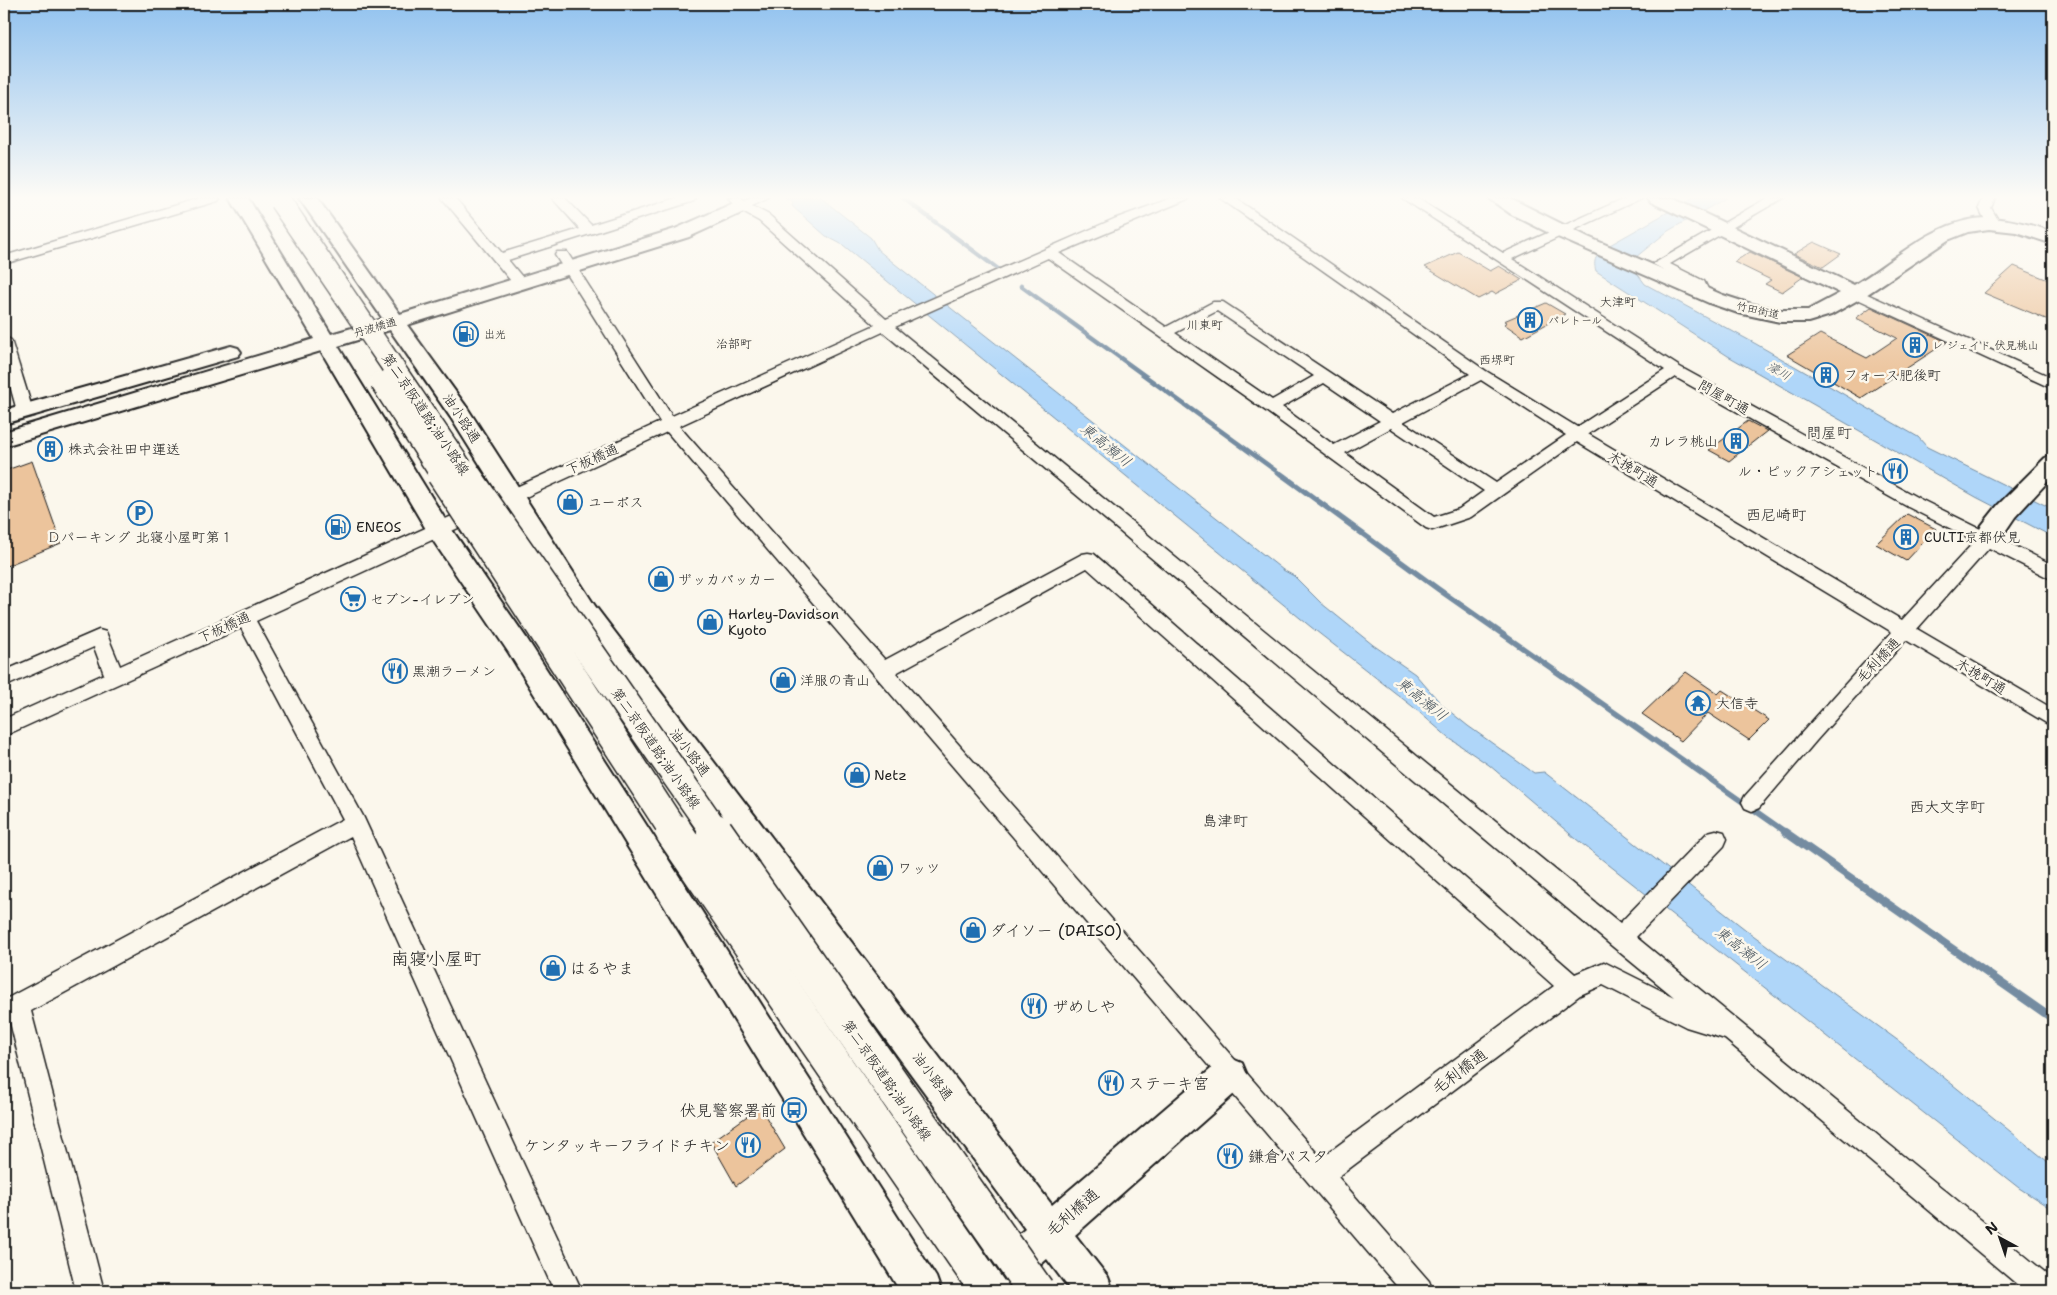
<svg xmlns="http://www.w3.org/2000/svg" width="2057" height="1295" font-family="'Shantell Sans','Klee One',sans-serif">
<rect width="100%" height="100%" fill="#fbf7ec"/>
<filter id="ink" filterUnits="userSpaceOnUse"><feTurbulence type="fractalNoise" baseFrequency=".02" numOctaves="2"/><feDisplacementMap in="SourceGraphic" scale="10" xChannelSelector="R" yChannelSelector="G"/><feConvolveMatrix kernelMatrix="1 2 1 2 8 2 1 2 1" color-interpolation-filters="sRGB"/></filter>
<g filter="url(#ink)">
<g fill="#afd6f9" stroke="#748ca1">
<path d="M785 198H821L871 238 878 250 895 264 1283 570 1294 576 1321 603 1373 645 1415 674 1443 706 1468 726 1534 773 1544 772 1750 933 1900 1042 2053 1166V1210L2019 1188 1576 839 1489 765 1449 738 1412 706 1311 627 843 245 826 236 792 206 793 202Z"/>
<path d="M1693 198H1726L1668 231 1636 257 1634 269 1645 284 1756 344 1918 437 1927 447 2053 509V537L1976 497 1728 356 1596 271C1592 258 1598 254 1608 246Z"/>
</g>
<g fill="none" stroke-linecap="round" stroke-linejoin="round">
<g stroke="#748ca1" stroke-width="4.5">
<path d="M903 198 998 269"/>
<path d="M1021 286 1283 476"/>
</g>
<path stroke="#748ca1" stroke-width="5.5" d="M1281 474 1438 589 1787 833"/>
<path stroke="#748ca1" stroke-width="8" d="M1785 832 2053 1019"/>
</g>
<g fill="#ecc49c" stroke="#1c1c1c">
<path d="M1814 242 1841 254 1823 267 1794 254Z"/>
<path d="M1458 252 1490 271 1499 266 1522 280 1495 294 1492 292 1478 299 1425 267Z"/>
<path d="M1750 252 1803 277 1782 292 1765 284 1771 280 1734 262Z"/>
<path d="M2014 266 2053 282V322L1984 293Z"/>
<path d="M1546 303 1565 314 1523 337 1504 324 1507 322 1504 321Z"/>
<path d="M1871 307 1947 342 1861 398 1787 355 1820 334 1867 358 1897 338 1856 318Z"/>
<path d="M1748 421 1767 431 1729 461 1709 450Z"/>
<path d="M32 461 61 543 4 567V471Z"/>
<path d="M1907 514 1936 529 1906 561 1876 544Z"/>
<path d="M1686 672 1718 694 1722 690 1769 720 1749 740 1708 713 1681 741 1642 714Z"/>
<path d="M760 1107 785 1149 736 1186 711 1142Z"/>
</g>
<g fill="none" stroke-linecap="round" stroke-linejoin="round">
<defs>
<g id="street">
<path d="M200 198H220L218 201 4 264V256Z"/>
<path d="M442 198H455L502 253 580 229 552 198H565L591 225 677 198H696L694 201 508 260 528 284 521 288 516 287Z"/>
<path d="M728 198H741L744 201 751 198H769L752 206 769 215 886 319 1114 219 1172 198H1190L1059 253 1166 327 1213 302H1223L1392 414 1470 374 1220 198H1235L1486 371 1577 427 1665 370 1402 198H1417L1503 253 1625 198H1642L1512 259 1680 367 1920 499 2053 565V580L1989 548 1917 629 2053 709V727L1906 640 1816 741 1759 808 1752 811 1745 808 1742 802 1745 796 1892 632 1577 442 1471 517 1432 530 1426 528 1266 411 1048 258 895 327 1620 923 1708 832 1716 830 1724 832 1727 839 1724 846 1636 937 2053 1279V1291H2025L1725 1039 1686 1027 1603 985 1580 995 1338 1177 1429 1281 1433 1291H1401L667 432 256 621 363 816 582 1291H554L351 836 31 1011 104 1291H76L10 1022 4 1024V1000L343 819 241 628 4 736V719L104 674 94 647 4 687V671L99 630 106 632 120 666 660 422 555 255 557 252H567L672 416 875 325 759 221 737 209ZM1217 311 1314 376 1272 400 1175 333ZM883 332 1612 946 1674 997 1604 962 1575 974 1094 554 1088 553 1082 554 885 660 679 426ZM1675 377 1908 507 1975 541 1902 620 1588 434ZM1481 380 1566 435 1496 483 1403 422ZM1324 383 1380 421 1334 445 1282 407ZM1391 428 1484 491 1459 509 1434 517 1345 453ZM1087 568 1554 986 1321 1158 896 673Z"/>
<path d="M1767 198H1783L1670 264 1704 281 1709 291 1707 294H1697L1693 286 1653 264Z"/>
<path d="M1983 198H1995L1991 208 2000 223 1998 226H1988L1979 208Z"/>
<path d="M1856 289 2053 378V389L1851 296 1849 293Z"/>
<path d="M4 336 11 340 33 411 31 415 25 416 17 411 4 364Z"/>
</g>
<g id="secondary">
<path d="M230 198H248L331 334 383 319 299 198H317L400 314 675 229 736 202H748L751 206 748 210 689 237 407 325 468 409 595 606 1052 1205 1218 1063 1230 1058 1242 1063 1247 1075 1242 1087 1075 1235 1108 1277 1113 1291H1071L1047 1259 1011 1291H963L968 1277 1025 1229 577 620 451 418 390 330 338 346 448 524 527 639 936 1277 941 1291H900L509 653 430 536 321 351 4 446V432L314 339Z"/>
<path d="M1488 198H1510L1588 237 1723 295 1751 304 1780 310H1808L1840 293 1651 202 1648 198H1672L1854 285C1896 260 1937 217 1990 218 2012 219 2032 225 2053 232V244L2016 232 1989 229 1968 232 1948 240 1863 297 1831 315 1808 322H1780L1738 313 1709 303 1553 235 1511 214Z"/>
<path d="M231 346 238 348 241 352 238 356 4 424V410Z"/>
<path d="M2053 455V476L2015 517 1996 545 1987 548 1978 545 1975 539 1982 525 1998 505 2045 458Z"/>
</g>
</defs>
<use href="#street" stroke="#1c1c1c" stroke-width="3"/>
<use href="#secondary" stroke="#1c1c1c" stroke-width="4"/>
<use href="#street" fill="#fbf7ec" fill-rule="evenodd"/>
<use href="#secondary" fill="#fbf7ec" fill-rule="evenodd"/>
<defs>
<g id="highway-bridge-far2">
<path d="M280 201 467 476"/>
<path d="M381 382 442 476"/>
</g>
<g id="highway-bridge-far1">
<path d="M441 474 675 833"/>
<path d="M466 474 716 833"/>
</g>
<g id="highway-bridge">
<path d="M674 832 989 1291"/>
<path d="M715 832 1036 1291"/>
</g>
</defs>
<use href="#highway-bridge-far2" stroke="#1c1c1c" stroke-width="24" stroke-linecap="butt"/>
<use href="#highway-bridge-far1" stroke="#1c1c1c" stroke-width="31" stroke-linecap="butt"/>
<use href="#highway-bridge" stroke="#1c1c1c" stroke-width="39" stroke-linecap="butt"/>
<use href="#highway-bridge-far2" stroke="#fbf7ec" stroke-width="21"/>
<use href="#highway-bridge-far1" stroke="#fbf7ec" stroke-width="28"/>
<use href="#highway-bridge" stroke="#fbf7ec" stroke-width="36"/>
</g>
</g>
<linearGradient id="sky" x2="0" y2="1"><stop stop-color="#91c2ef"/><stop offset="0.52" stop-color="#fdfbf6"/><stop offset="1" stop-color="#fdfbf6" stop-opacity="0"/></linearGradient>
<rect width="2057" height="379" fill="url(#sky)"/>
<defs>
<symbol id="building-ring" viewBox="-11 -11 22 22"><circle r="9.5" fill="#fbf7ec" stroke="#1f6fb2" stroke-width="1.5"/><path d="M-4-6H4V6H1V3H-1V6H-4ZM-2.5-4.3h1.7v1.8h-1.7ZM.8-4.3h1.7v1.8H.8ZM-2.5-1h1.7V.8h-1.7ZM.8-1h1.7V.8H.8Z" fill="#1f6fb2"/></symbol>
<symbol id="fuel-ring" viewBox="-11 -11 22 22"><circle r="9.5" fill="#fbf7ec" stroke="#1f6fb2" stroke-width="1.5"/><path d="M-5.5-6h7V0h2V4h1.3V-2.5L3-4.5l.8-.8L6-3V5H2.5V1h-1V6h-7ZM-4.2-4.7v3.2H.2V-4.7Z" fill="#1f6fb2"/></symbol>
<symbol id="restaurant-ring" viewBox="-11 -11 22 22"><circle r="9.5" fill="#fbf7ec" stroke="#1f6fb2" stroke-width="1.5"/><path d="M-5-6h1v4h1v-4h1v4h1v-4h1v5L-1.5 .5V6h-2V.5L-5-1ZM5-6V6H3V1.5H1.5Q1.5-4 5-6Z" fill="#1f6fb2"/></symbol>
<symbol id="shop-ring" viewBox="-11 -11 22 22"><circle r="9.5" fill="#fbf7ec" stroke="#1f6fb2" stroke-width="1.5"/><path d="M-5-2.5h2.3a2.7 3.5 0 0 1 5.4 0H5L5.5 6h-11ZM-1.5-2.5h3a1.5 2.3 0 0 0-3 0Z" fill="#1f6fb2"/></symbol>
<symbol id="parking-ring" viewBox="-11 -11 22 22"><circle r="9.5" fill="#fbf7ec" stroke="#1f6fb2" stroke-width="1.5"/><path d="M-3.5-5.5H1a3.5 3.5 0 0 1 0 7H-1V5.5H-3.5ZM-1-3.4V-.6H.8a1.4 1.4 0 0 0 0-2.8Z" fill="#1f6fb2"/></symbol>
<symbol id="supermarket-ring" viewBox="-11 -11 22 22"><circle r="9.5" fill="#fbf7ec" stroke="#1f6fb2" stroke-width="1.5"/><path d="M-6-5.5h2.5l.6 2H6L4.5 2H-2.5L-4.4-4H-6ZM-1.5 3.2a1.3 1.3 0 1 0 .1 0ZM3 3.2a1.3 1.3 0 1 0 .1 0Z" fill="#1f6fb2"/></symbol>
<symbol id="temple-ring" viewBox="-11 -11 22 22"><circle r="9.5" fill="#fbf7ec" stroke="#1f6fb2" stroke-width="1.5"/><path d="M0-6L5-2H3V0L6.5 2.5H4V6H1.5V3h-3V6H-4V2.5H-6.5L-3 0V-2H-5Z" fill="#1f6fb2"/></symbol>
<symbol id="bus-ring" viewBox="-11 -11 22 22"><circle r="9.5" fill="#fbf7ec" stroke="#1f6fb2" stroke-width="1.5"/><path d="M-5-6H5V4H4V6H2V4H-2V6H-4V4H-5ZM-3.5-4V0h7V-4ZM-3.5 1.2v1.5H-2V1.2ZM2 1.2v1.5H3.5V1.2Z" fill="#1f6fb2"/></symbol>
</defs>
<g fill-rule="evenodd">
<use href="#building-ring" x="1516" y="306" width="28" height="28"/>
<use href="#fuel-ring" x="452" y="320" width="28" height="28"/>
<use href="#building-ring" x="1901" y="331" width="28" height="28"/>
<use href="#building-ring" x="1812" y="361" width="28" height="28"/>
<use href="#building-ring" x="1722" y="427" width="28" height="28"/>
<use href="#building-ring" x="36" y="435" width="28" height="28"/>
<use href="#restaurant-ring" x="1881" y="457" width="28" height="28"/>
<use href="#shop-ring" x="556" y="488" width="28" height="28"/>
<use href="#parking-ring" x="126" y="499" width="28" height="28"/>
<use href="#fuel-ring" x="324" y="513" width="28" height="28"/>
<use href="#building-ring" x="1892" y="523" width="28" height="28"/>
<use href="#shop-ring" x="647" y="565" width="28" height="28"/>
<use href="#supermarket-ring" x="339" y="585" width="28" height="28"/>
<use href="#shop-ring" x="696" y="608" width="28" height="28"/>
<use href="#restaurant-ring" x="381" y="657" width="28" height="28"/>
<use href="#shop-ring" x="769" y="666" width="28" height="28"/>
<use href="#temple-ring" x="1684" y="689" width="28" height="28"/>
<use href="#shop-ring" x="843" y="761" width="28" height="28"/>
<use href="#shop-ring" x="866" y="854" width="28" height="28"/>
<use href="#shop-ring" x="959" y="916" width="28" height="28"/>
<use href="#shop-ring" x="539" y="954" width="28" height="28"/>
<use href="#restaurant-ring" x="1020" y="992" width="28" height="28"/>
<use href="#restaurant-ring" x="1097" y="1069" width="28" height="28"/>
<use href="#bus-ring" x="780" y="1096" width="28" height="28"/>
<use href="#restaurant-ring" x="734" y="1131" width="28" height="28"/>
<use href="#restaurant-ring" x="1216" y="1142" width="28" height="28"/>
</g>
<g text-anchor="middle" stroke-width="5" stroke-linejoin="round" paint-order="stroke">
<g font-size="11" fill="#1c1c1c" stroke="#fbf7ec">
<text transform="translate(1758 310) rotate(13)" y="4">竹田街道</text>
<text transform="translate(375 327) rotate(-16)" y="4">丹波橋通</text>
</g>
<g font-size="11" fill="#1c1c1c" stroke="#fbf7ec" text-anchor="start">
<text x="1548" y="324">パレトール</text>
<text x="484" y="338">出光</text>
<text x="1932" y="349">レ ジェイド 伏見桃山</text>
</g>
<g font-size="12" fill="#1c1c1c" stroke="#fbf7ec">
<text x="1618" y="306">大津町</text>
<text x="1205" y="329">川東町</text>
<text x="734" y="348">治部町</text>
<text x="1497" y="364">西堺町</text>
</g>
<g font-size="12" font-style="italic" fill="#48545e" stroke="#fbf7ec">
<text transform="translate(1779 371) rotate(30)" y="4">濠川</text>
</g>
<g font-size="14" fill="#1c1c1c" stroke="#fbf7ec" text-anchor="start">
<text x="1844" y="380">フォース肥後町</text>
<text x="1718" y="446" text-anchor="end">カレラ桃山</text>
<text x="68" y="454">株式会社田中運送</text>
<text x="1878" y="476" text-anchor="end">ル・ピックアシェット</text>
<text x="588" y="507">ユーポス</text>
<text x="356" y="532">ENEOS</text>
<text x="140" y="542" text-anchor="middle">Ｄパーキング 北寝小屋町第１</text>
<text x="1924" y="542">CULTI京都伏見</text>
<text x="678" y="584">ザッカバッカー</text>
<text x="370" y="604">セブン-イレブン</text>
<text x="728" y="619">Harley-Davidson<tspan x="728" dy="16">Kyoto</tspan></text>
<text x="412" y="676">黒潮ラーメン</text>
<text x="800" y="685">洋服の青山</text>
<text x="1716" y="708">大信寺</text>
<text x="874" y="780">Netz</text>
<text x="898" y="873">ワッツ</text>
</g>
<g font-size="14" fill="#1c1c1c" stroke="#fbf7ec">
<text transform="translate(1724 397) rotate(29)" y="5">問屋町通</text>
<text transform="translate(426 414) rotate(56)" y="5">第二京阪道路;油小路線</text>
<text transform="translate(462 418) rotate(57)" y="5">油小路通</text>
<text transform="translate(592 459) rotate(-24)" y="5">下板橋通</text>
<text transform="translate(1633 469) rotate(31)" y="5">木挽町通</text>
<text transform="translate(224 627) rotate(-24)" y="5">下板橋通</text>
<text transform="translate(1878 660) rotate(-47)" y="5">毛利橋通</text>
<text transform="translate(1981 676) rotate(31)" y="5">木挽町通</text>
<text transform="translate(656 748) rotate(55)" y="5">第二京阪道路;油小路線</text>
<text transform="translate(690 752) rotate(53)" y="5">油小路通</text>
<text transform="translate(933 1076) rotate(53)" y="5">油小路通</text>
<text transform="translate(887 1080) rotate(55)" y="5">第二京阪道路;油小路線</text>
</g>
<g font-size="15" fill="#1c1c1c" stroke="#fbf7ec">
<text x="1829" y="438">問屋町</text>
<text x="1776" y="520">西尼崎町</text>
<text x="1947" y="812">西大文字町</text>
<text x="1225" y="826">島津町</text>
</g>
<g font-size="15" font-style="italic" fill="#48545e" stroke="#fbf7ec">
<text transform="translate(1106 445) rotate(39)" y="5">東高瀬川</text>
<text transform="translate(1422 699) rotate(39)" y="5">東高瀬川</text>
<text transform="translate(1741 948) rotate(38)" y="5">東高瀬川</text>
</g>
<g font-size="16" fill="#1c1c1c" stroke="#fbf7ec" text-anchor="start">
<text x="990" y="936">ダイソー (DAISO)</text>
<text x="570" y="974">はるやま</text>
<text x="1052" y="1012">ザめしや</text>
<text x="1128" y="1089">ステーキ宮</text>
<text x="776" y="1116" text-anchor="end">伏見警察署前</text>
<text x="730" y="1151" text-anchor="end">ケンタッキーフライドチキン</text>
<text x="1248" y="1162">鎌倉パスタ</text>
</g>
<g font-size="16" fill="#1c1c1c" stroke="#fbf7ec">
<text transform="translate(1459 1071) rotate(-37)" y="6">毛利橋通</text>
<text transform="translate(1072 1212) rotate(-41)" y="6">毛利橋通</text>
</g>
<g font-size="18" fill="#1c1c1c" stroke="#fbf7ec">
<text x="436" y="965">南寝小屋町</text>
</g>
</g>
<rect width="2057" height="1295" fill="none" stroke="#fbf7ec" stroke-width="20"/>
<rect x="10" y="10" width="2037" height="1275" fill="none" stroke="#1c1c1c" stroke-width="2" filter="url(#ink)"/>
<g transform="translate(2000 1238) rotate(320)" stroke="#fbf7ec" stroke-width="4" paint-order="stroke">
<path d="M0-4L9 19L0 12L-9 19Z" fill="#1c1c1c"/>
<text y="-8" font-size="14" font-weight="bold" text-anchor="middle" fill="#1c1c1c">N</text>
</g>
</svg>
